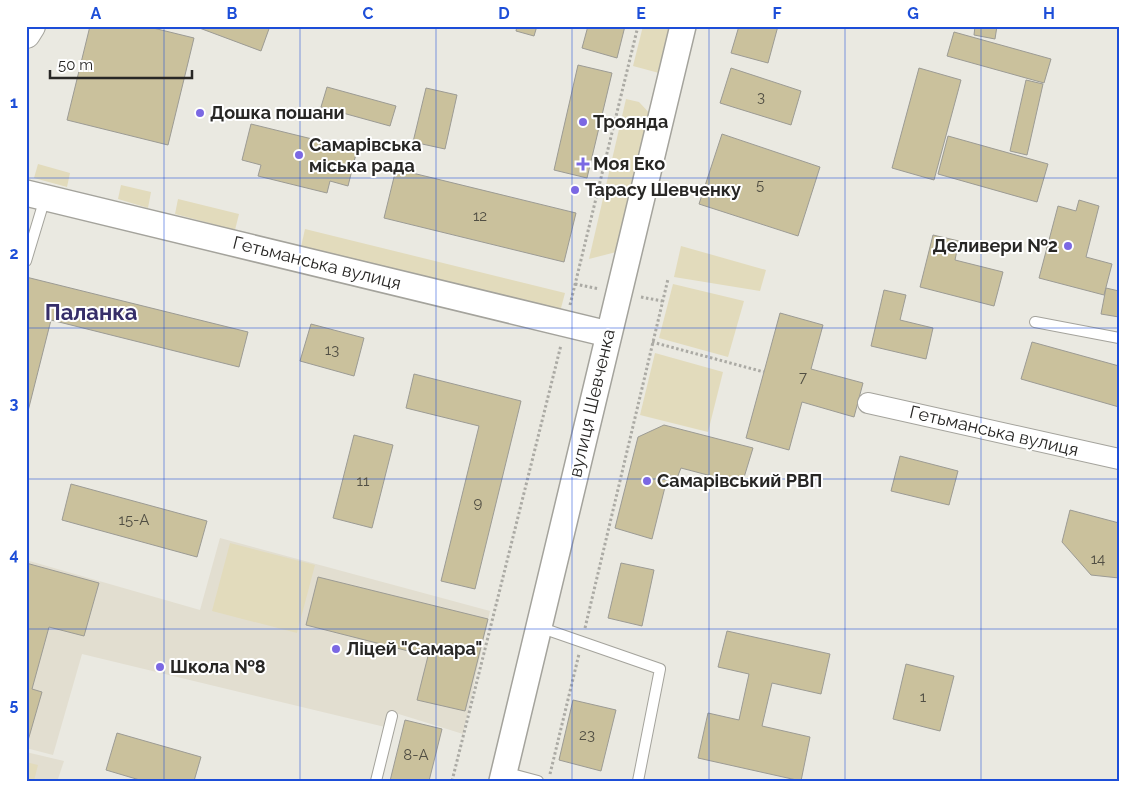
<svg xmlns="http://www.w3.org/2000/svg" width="1145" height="807" font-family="Raleway,sans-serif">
<rect width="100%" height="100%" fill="#eae9e1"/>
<g fill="#e2ded0">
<path d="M220 538 490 611 463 734 389 711 385 727 82 654 53 755 26 748V560L200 610Z"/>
<path d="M26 752 64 761 58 779 62 781H26Z"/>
</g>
<g fill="#e2dbbc">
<path d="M643 26H670L659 73 633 66Z"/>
<path d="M626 99 639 102 653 117 620 251 589 259Z"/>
<path d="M38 164 70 173 67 187 34 178Z"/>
<path d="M121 185 151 192 148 208 118 199Z"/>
<path d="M178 199 239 214 235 230 175 214Z"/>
<path d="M305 229 565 293 560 312 301 247Z"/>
<path d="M681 246 766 270 760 291 674 277Z"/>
<path d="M673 284 744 301 728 357 659 338Z"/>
<path d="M655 353 723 372 708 432 640 415Z"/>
<path d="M230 543 315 565 297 633 212 611Z"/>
<path d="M26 762 38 765 34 781H26Z"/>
</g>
<g fill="#cac19c" stroke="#9c9b94">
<path d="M90 26H145L194 38 168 145 67 120Z"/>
<path d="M194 26H270L261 51Z"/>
<path d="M517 26H537L534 36 516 31Z"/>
<path d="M588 26H625L617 58 582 48Z"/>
<path d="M739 26H778L768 63 731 53Z"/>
<path d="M975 26H997L995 39 974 35Z"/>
<path d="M954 32 1051 59 1044 83 947 56Z"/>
<path d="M578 65 612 73 587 178 554 170Z"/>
<path d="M731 68 801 91 791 125 720 103Z"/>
<path d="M919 68 961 80 934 180 892 168Z"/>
<path d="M1026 80 1043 84 1027 155 1010 151Z"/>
<path d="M327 87 396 106 390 126 321 107Z"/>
<path d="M426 88 457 95 445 149 413 142Z"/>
<path d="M251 124 357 150 348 186 330 181 327 193 258 176 261 165 242 160Z"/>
<path d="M722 134 820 167 798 236 699 204Z"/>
<path d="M948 136 1048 164 1037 202 938 174Z"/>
<path d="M396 169 576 213 564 262 384 218Z"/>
<path d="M1079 200 1099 206 1086 257 1112 264 1104 295 1039 278 1058 206 1076 211Z"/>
<path d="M933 235 959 241 955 260 1003 272 994 306 920 287Z"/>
<path d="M26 277 248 332 239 367 51 320 26 419Z"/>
<path d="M1106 288 1119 291V317L1101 314Z"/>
<path d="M884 290 906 295 900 320 933 328 926 359 871 346Z"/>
<path d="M780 313 823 325 811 369 863 383 854 417 802 402 789 450 746 438Z"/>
<path d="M311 324 364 338 354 376 300 361Z"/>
<path d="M1032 342 1119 366V407L1021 379Z"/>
<path d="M414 374 521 401 475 589 441 581 479 426 406 408Z"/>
<path d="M664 425 753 448 742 484 681 468 677 478 668 475 652 539 615 528 638 437Z"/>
<path d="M354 435 393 445 372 528 333 518Z"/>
<path d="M900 456 958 471 949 505 891 491Z"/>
<path d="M71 484 207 521 197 557 62 520Z"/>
<path d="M1070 510 1119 523V578L1091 575 1062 542Z"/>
<path d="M26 563 99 583 84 636 49 627 32 689 42 692 27 744Z"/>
<path d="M621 563 654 570 642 626 608 618Z"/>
<path d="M318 577 488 619 465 711 417 700 428 656 306 625Z"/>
<path d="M727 631 830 654 821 694 772 683 762 726 810 737 801 781 698 758 708 713 739 720 749 674 718 667Z"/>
<path d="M906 664 954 676 940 731 893 719Z"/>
<path d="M573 700 616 710 601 771 559 760Z"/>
<path d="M405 720 442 729 429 781H390Z"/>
<path d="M117 733 201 757 194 781H143L106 770Z"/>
</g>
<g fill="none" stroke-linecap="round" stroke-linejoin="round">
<defs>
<g id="service">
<path d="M26 261 45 198"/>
<path d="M1035 322 1119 338"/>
<path d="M539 627 660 669 638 781"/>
<path d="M504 772 538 781"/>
<path d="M376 781 392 716"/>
</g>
<path id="minor" d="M868 403 1119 459"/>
<g id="tertiary">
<path d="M26 193 608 334"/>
<path d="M502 781 683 26"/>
</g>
<path id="trunk" d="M26 34 31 26"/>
</defs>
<use href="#service" stroke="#a4a39c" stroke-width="12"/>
<use href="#minor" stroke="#a4a39c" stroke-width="22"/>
<use href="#tertiary" stroke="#a4a39c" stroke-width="28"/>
<use href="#trunk" stroke="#a4a39c" stroke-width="30"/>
<g stroke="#abaaa4" stroke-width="3" stroke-dasharray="2.5 2.5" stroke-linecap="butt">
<path d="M575 284 599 289"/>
<path d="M641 297 662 301"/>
<path d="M570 305 638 26"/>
<path d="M652 342 764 372"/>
<path d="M585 628 668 279"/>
<path d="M550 774 579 654"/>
<path d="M452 781 561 345"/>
</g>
<use href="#service" stroke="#fff" stroke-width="10"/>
<use href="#minor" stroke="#fff" stroke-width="20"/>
<use href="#tertiary" stroke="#fff" stroke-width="25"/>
<use href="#trunk" stroke="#fff" stroke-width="28"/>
</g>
<path fill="none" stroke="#1d4ed8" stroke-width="1" stroke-opacity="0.55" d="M164 26V781M300 26V781M436 26V781M572 26V781M709 26V781M845 26V781M981 26V781M26 178H1119M26 328H1119M26 479H1119M26 629H1119"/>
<g fill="#7b68e3" stroke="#fff" stroke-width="2">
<circle cx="200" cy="113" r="5"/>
<circle cx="583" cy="122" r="5"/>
<circle cx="299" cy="155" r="5"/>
<path d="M580.5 156.5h5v5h5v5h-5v5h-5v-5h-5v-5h5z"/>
<circle cx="575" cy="190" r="5"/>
<circle cx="1068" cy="246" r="5"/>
<circle cx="647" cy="481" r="5"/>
<circle cx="336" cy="649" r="5"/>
<circle cx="160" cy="667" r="5"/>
</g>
<g text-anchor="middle" stroke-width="4" stroke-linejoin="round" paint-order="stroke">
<g font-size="15" fill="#504e43">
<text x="761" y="102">3</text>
<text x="760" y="190">5</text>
<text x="480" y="221">12</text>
<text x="332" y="355">13</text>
<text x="803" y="382">7</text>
<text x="363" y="486">11</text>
<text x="478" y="508">9</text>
<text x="134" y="525">15-А</text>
<text x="1098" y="564">14</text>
<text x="923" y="702">1</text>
<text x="587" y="740">23</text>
<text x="416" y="760">8-А</text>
</g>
<g font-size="18" font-weight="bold" fill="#282725" stroke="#fff" text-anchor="start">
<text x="210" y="119">Дошка пошани</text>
<text x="593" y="128">Троянда</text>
<text x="309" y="151">Самарівська<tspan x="309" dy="21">міська рада</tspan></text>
<text x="593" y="170">Моя Еко</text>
<text x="585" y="196">Тарасу Шевченку</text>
<text x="1058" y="252" text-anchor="end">Деливери №2</text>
<text x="657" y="487">Самарівський РВП</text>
<text x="346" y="655">Ліцей "Самара"</text>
<text x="170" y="673">Школа №8</text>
</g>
<g font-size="18" fill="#282725" stroke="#fff">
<text transform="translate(317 263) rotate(14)" y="6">Гетьманська вулиця</text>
<text transform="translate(592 403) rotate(-77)" y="6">вулиця Шевченка</text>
<text transform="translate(994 431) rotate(13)" y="6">Гетьманська вулиця</text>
</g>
<g font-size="22" font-weight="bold" fill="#362e69" stroke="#fff">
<text x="91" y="320">Паланка</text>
</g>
</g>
<rect width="1145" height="807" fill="none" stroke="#ffffff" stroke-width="55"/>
<path d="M50 70v8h142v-8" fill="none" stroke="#282725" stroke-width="2.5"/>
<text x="58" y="70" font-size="15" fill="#282725" stroke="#ffffff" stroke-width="4" paint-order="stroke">50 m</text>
<rect x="28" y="28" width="1090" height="752" fill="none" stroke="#1d4ed8" stroke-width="2"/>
<g font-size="16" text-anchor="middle" font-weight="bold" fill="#1d4ed8">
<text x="96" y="19">A</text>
<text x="232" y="19">B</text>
<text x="368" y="19">C</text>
<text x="504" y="19">D</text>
<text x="641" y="19">E</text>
<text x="777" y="19">F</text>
<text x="913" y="19">G</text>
<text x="1049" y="19">H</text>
<text x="14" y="108">1</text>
<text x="14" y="259">2</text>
<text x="14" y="409">3</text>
<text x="14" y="560">4</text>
<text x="14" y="710">5</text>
</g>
</svg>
